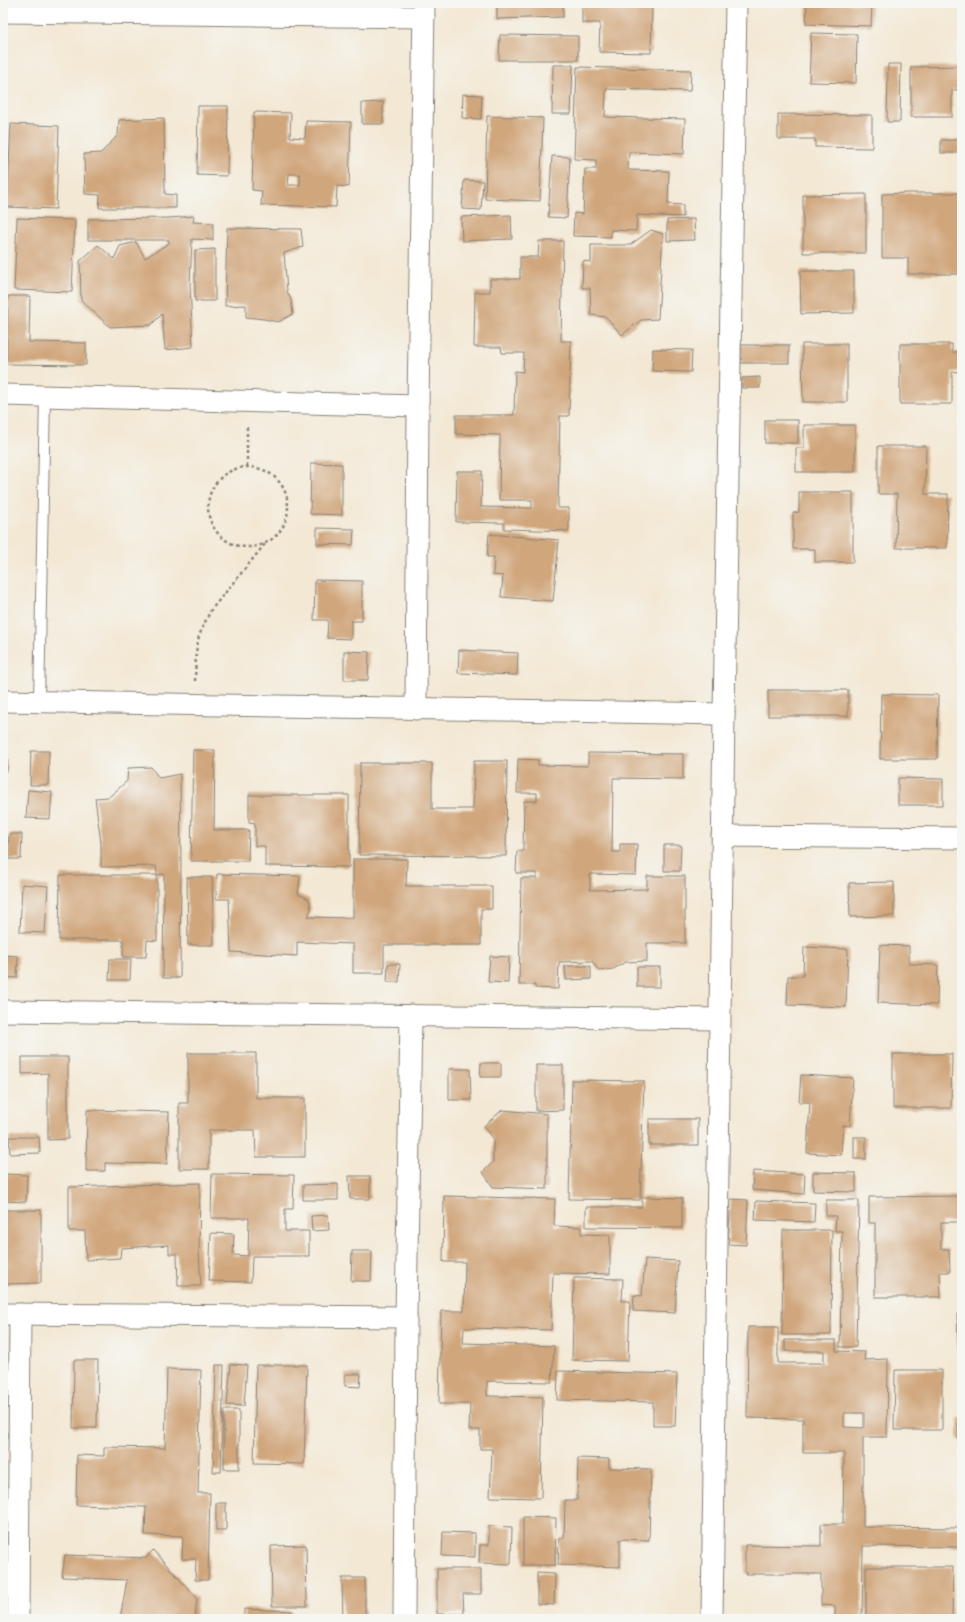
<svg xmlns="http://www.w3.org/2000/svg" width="965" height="1622" font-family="'IM FELL French Canon',serif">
<rect width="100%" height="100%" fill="#f6f6f2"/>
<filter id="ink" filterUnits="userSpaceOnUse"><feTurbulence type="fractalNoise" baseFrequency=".025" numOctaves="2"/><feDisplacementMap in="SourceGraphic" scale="8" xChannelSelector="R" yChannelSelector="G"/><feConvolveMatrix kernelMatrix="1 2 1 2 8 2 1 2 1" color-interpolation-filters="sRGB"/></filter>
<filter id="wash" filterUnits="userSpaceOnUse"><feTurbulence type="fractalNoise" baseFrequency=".012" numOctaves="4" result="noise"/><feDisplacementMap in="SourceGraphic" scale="16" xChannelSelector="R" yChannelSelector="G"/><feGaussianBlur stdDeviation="0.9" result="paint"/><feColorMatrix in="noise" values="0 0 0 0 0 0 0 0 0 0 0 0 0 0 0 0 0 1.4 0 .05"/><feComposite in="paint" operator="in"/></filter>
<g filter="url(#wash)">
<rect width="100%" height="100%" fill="#f3e8d4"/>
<g id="blocks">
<g fill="#d0a67b" fill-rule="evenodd">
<path d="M497 3H563V17L497 19Z"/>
<path d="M582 3H652L651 53 599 52 600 23H582Z"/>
<path d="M807 3 872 4 871 26 806 24Z"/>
<path d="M811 33 857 34 856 83 809 82Z"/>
<path d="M500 35 578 36V60H499Z"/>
<path d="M888 64H901L900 122H887Z"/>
<path d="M553 65H573L571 114H552Z"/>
<path d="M962 66V90H952V117H911V67Z"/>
<path d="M577 67 691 70 690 91 606 89 605 117 685 119 684 154 629 152 628 170 669 171 668 204 683 205V217L637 215 636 231 611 230V237L573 236 574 213 583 214 585 169H596V160L574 159Z"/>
<path d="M463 94 482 95 481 119 462 118Z"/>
<path d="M383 102V124H362V103Z"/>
<path d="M198 106H228L227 176 197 175Z"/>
<path d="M254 112 291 113 290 137 305 138 306 121 351 122 349 187 337 186 336 207 261 205 262 191 252 190ZM289 174H300V185H288Z"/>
<path d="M778 114 872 115V148L815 147V139H778Z"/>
<path d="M487 116 543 118 540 201 485 199Z"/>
<path d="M164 118 165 194 176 195V208H99L100 195 85 194 84 154 101 153 118 135 119 120Z"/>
<path d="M11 124 59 126 56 209 7 207Z"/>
<rect x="941" y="140" width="21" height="13"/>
<path d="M552 156 570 157 567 218 548 217Z"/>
<path d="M464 180 483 181 481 210 462 209Z"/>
<path d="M908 193H962V274H908V258H882V194Z"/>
<path d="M866 194V253H803V195Z"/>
<path d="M511 215 512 239 462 241 461 217Z"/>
<path d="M194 216 193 222 213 223V240L192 239 190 285 193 347 165 350 162 314 151 325 110 327 81 300 80 261 98 245 114 259 120 246 136 242 145 258 169 243V240H88V219L169 218Z"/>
<path d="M17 218 75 220 72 292 14 290Z"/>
<path d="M694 219 695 240 667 241V220Z"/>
<path d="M227 228 301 229 303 247 284 253 287 291 291 300 293 314 278 322 264 319 246 317V305L225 306Z"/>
<path d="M651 230 663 234 658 319 641 320 622 335 606 317 591 315 590 288H582L583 261 591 262V245H630Z"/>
<path d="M539 241H563L561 341H571L569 416H560L558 502V508H569V531L504 529V523L456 522 457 471H482L481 507 532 508V500H499L500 435 456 434V415H514L515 371 523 372 524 353H502L501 347H474L475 292H490V279H520V257H538Z"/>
<path d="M215 249V301H195V250Z"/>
<path d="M800 271H854V313L801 314Z"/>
<path d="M8 296H30L29 342 86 343V365L6 364Z"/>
<path d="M802 344H847V402H803Z"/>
<path d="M900 344H952V352H962V371L952 372V404H900Z"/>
<rect x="741" y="345" width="48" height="18"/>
<path d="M653 349 692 350 691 372 652 371Z"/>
<path d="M760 377V388H742V378Z"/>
<rect x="765" y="420" width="33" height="23"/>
<path d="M804 425H855V472H796V448H804Z"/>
<path d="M878 446H926L925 494H948L947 548H896L897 494H878Z"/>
<path d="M311 463 342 464V515L310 514Z"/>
<path d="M799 492H853V562H815V549H793V513L799 512Z"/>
<path d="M317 528 354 529 353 545 317 544Z"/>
<path d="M489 534 559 540 553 601 501 597 503 576 493 575 494 557H487Z"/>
<path d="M315 580 362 581V621H351V639L327 638 328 620H314Z"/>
<path d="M459 650 518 653 517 675 458 673Z"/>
<path d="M344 651 369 652 368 680H344Z"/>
<rect x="768" y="690" width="80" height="26"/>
<path d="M881 694 938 695 937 759H880Z"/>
<path d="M193 750H215L214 830H249L248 861H191Z"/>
<path d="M31 751H49L48 785H30Z"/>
<path d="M588 753 683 754V779L613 778 612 852H620V844H637L636 875 590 874V890L647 889V876H685V943H647V961L626 962 613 969 599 971 592 961 559 962 558 989 535 988V985H519L521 878H537V873H516L517 851H523L524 801H537V793H517L518 759 538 760V765L588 766Z"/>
<rect x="3" y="759" width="4" height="12"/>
<path d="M474 761H507L506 856 359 855 360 763H432V809H473Z"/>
<path d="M151 767 159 778 180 774 181 865 180 978H163L164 874 157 875 156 866 101 867V843L95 798 109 797 127 781 128 768Z"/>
<path d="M898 778 943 779V805H898Z"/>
<path d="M28 790 52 792 50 819 26 818Z"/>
<path d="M249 795H349V867L265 866V846H255V823L249 822Z"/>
<path d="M9 834H22L21 859H8Z"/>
<path d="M664 845H681L680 871H664Z"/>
<path d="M353 859H407L406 886H492V909H481V945H384V973H353V944L297 942V956L231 952 229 899H216L217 874 300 876 298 894 309 899 311 909 308 917 353 918Z"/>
<path d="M60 875H157V941L147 940 146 957H123V940H59Z"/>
<path d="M187 877H212L214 945H188Z"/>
<path d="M894 882V916L850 917 849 883Z"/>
<path d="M22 884 48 886 45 933 20 932Z"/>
<path d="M880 945 909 946V964L938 965 937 1005 878 1003Z"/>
<path d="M804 947 848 949 846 1007 787 1005 788 976H803Z"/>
<path d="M3 955 18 956 17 978 3 977Z"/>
<path d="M490 956 509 957 508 983 488 982Z"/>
<path d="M110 959H131L130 980H109Z"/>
<path d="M388 964H400L399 982H387Z"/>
<path d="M565 966H591V979L566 980Z"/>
<rect x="637" y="967" width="23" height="20"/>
<path d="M188 1053H256V1098H305V1157H256L255 1130H209V1169H179V1103H188Z"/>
<path d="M893 1054H952L951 1108H893Z"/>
<path d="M22 1057H68V1139L48 1140V1073L22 1074Z"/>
<path d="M481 1063H501V1077H480Z"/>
<path d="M536 1065H563V1110L536 1111Z"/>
<path d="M449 1069H470L471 1100H449Z"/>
<path d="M801 1075 853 1078 850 1126 843 1125 841 1155 807 1153 810 1102H799Z"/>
<path d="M572 1080 644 1081 640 1200 569 1199Z"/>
<path d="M87 1110 169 1112 167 1164 105 1163V1171H86Z"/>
<path d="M502 1110 547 1114V1189L493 1187 483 1172 493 1162V1138L484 1126Z"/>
<rect x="649" y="1119" width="49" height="26"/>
<path d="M9 1137H39L40 1153 10 1154Z"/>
<rect x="854" y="1137" width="12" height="22"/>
<path d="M753 1171 805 1174 804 1194 752 1190Z"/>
<path d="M813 1172 856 1173V1192L813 1191Z"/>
<path d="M3 1174 27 1175 26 1202 3 1201Z"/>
<path d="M212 1174 294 1175 293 1209H285V1231H309V1256H252L251 1282 209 1281 211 1233 234 1234 233 1255 248 1256 249 1218H211Z"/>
<path d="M349 1176H370V1199H350Z"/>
<path d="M200 1183 199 1252 201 1286H178L177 1254H169V1245L121 1248 120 1258 86 1260 85 1231H69V1187Z"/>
<path d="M338 1184V1200H303V1185Z"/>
<path d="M444 1196 555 1199 554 1226 581 1227V1234L610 1235V1274L553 1273 551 1330 464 1328 463 1343 554 1346 552 1382 487 1381V1396L543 1397 541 1498 490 1497 492 1449H480V1430H469L470 1404H439L441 1311H464L465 1262H443Z"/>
<path d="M962 1196V1222H941V1249H949L950 1272H940L941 1297H875V1223H869V1197Z"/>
<path d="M642 1197 682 1198V1228L586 1227V1207H642Z"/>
<path d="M731 1199 748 1200 746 1245 728 1244Z"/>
<path d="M826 1200H859L856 1347H840L842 1231H835L836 1216H826Z"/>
<path d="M756 1201 815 1203 814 1222 755 1220Z"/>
<path d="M3 1210H41V1283L5 1284 4 1254H3Z"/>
<path d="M328 1215 329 1230 312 1231 311 1216Z"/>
<path d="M783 1230H832L831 1335H782Z"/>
<path d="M352 1251H372L371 1281H351Z"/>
<path d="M645 1259 678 1261 675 1313 633 1311 634 1295 642 1296Z"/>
<path d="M574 1278 623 1279 622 1301H630L628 1361 572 1360Z"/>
<path d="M957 1314H962V1349H958Z"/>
<path d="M748 1327H778V1363H824V1351H785V1340H836V1351L865 1352 864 1360 888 1359 887 1437H863V1527L962 1528V1547L863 1546 862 1619H783V1617H835V1606L821 1605V1574H745V1545L821 1546V1524H843L844 1453H803V1419L747 1418ZM844 1413H864V1428L844 1427Z"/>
<path d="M74 1360H98L97 1428H73Z"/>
<path d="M231 1364 247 1365 244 1406 227 1405Z"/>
<path d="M216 1365H224L221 1472H213Z"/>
<path d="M256 1365H307L304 1464 254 1463Z"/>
<path d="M167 1369 201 1370 198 1493H210L208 1580H195L196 1559H182L183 1536 145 1535 146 1507 76 1505 77 1455 104 1456V1447L165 1448Z"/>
<path d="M895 1370H942V1430H894Z"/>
<path d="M558 1371 677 1374 675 1426H653V1402L557 1400Z"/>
<path d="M345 1374H361L360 1387 345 1386Z"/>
<rect x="224" y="1410" width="15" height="59"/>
<rect x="958" y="1418" width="4" height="22"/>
<path d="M578 1458 609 1459V1468L651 1469 649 1540 620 1539V1567L558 1565 559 1538H564L565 1500H577Z"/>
<rect x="216" y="1503" width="10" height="27"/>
<path d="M523 1517 556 1518 555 1565H523Z"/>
<path d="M489 1526 512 1527 511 1564 479 1563 480 1545H489Z"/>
<path d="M443 1532 475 1533V1557L442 1556Z"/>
<path d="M306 1545 307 1606H272L271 1546Z"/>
<path d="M153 1550 197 1598 195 1619H120L127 1580 62 1577 65 1555 146 1558Z"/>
<path d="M866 1567H953L952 1619H866Z"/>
<path d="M437 1569H481V1594H463L464 1614H437Z"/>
<path d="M537 1573 555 1574 554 1605 537 1604Z"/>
<path d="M342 1578H365V1619H343Z"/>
<path d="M244 1609 292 1611V1619H244Z"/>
</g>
</g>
</g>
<g filter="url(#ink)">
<use href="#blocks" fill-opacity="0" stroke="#888278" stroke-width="1"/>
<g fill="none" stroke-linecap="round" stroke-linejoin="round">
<defs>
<path id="lane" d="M39 702 45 396"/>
<g id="street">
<path d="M3 12 424 17"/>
<path d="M3 395 418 406"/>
<path d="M3 701 724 714"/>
<path d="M416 709 418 406 424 3"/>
<path d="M722 836 962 838"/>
<path d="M3 1011 719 1019"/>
<path d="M3 1314 406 1317"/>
<path d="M18 1619 20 1314"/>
<path d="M404 1619 406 1317 411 1015"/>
<path d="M712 1619 724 714 736 3"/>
</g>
</defs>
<use href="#lane" stroke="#888278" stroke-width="12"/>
<use href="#street" stroke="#888278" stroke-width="23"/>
<g stroke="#888278" stroke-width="2.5" stroke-dasharray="3 3" stroke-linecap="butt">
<path d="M247 466V426"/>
<circle cx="248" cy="507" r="40"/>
<path d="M195 681 196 652 199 636 204 624 211 610 265 544"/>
</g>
<use href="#lane" stroke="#fff" stroke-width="10"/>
<use href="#street" stroke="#fff" stroke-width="21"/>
</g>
</g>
<rect width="965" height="1622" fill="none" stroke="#f6f6f2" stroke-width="16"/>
</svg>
